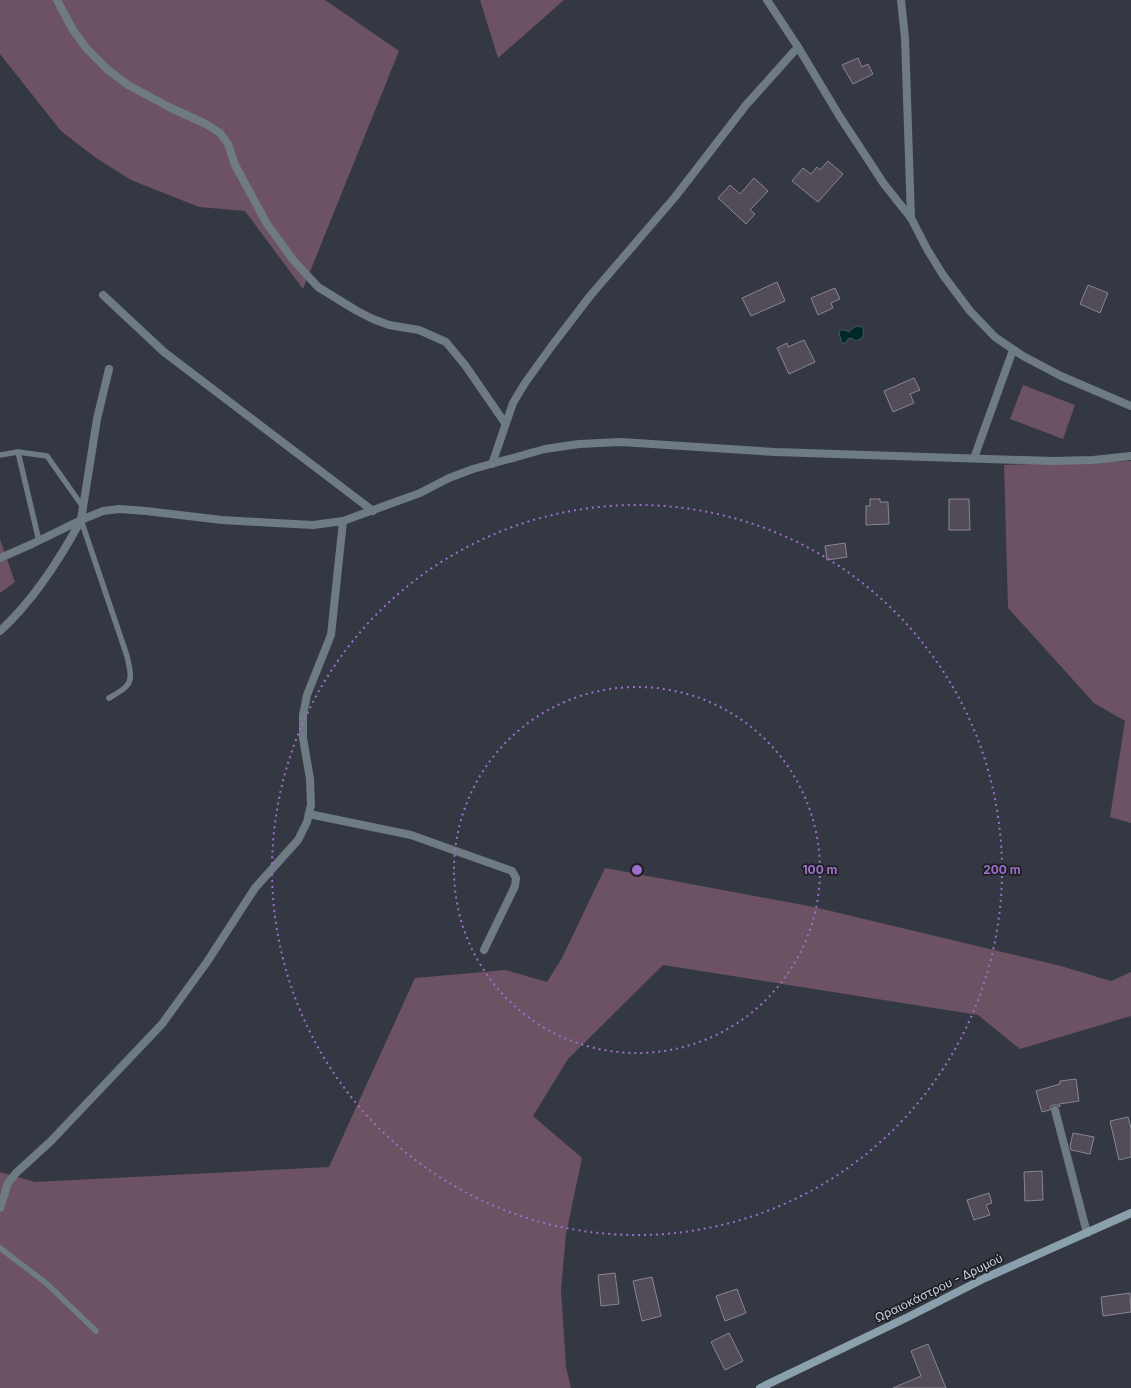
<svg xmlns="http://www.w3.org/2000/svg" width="1131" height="1388" font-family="Inter,sans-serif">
<rect width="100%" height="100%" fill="#343843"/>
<g fill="#6c5263">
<path d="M0 0H325L399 51 303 289 245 211 199 207 131 180 96 158 61 131 0 54Z"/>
<path d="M480 0H564L498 58Z"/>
<path d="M1023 385 1075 405 1063 439 1010 419Z"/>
<path d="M1131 461V823L1110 817 1125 721 1094 703 1008 608 1004 465Z"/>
<path d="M0 539 15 582 0 593Z"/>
<path d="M605 868 814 907 1061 966 1111 981 1131 972V1016L1020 1049 978 1015 663 965 568 1059 533 1116 582 1158 566 1234 561 1290 566 1367 571 1388H0V1172L35 1182 329 1167 415 978 505 970 547 982 562 958Z"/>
</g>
<path fill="#00272a" stroke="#3e5b5f" d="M857 326 862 327C864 330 864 334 862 338L856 341 851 338 848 339 846 343H842L839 334 840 330H845L849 332 853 328Z"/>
<g fill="#514c57" stroke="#8a8592">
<path d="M858 58 862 67 868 64 873 74 853 84 842 65Z"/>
<path d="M828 161 843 174 818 202 792 181 803 168 811 174 817 167 820 170Z"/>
<path d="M754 178 768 191 750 210 755 214 746 224 718 198 730 185 740 194Z"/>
<path d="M777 282 785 301 751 316 742 298Z"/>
<path d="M1088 285 1108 293 1100 313 1080 304Z"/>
<path d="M835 288 840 299 831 303 833 308 818 315 811 298Z"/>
<path d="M804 340 815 362 789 374 777 348 787 343 788 347Z"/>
<path d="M914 378 920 390 910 394 914 403 893 412 884 391Z"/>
<path d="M870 499H880V502H888L889 524 866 525V506H870Z"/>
<path d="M949 499H969L970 530H949Z"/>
<path d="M845 543 847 557 827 560 825 546Z"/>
<path d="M1076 1079 1079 1101 1059 1104 1060 1107 1057 1105H1053L1051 1106 1050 1110 1042 1112 1036 1091 1060 1084V1081Z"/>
<path d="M1128 1117 1131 1128V1157L1119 1160 1110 1121Z"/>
<path d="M1073 1133 1094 1137 1090 1154 1071 1150 1070 1146Z"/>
<path d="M1042 1171 1043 1200 1025 1201 1024 1172Z"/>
<path d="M989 1193 992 1203 986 1205 990 1215 974 1220 967 1200Z"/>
<path d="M615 1273 619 1304 601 1306 598 1275Z"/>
<path d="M652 1277 661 1316 642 1321 633 1281Z"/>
<path d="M737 1289 746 1313 725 1321 716 1296Z"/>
<path d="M1130 1293 1131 1312 1103 1316 1101 1297Z"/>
<path d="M729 1333 743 1361 725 1370 711 1342Z"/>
<path d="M928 1344 946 1388H893L921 1376 911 1351Z"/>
</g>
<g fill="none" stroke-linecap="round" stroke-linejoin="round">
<g stroke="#6e7b83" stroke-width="5.5">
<path d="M18 452 39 541"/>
<path d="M0 455 18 452 47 456 83 507"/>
<path d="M81 520 127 656C133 683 133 684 109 698"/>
<path d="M0 1248 46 1283 96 1331"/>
</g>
<g stroke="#6e7b83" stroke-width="8">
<path d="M57 0 73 30 87 49 107 69 128 85 171 108 206 124 220 133 228 144 235 165 267 224 294 261 318 287 357 311 373 319 389 325 419 330 446 342 465 365 505 423"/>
<path d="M767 0 798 47 840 117 884 184 911 218"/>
<path d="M103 295 164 352 373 511"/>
<path d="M492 464 513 403 525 383 551 347 590 296 675 197 746 105 798 47"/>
<path d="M0 558 32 544 81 520 103 511 119 509 146 511 222 520 275 523 313 525 343 521"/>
<path d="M0 631C34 600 60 559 81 520L97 419 109 369"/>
<path d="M309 814 411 835 512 871 516 878 515 886 484 950"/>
<path d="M1055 1110 1087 1233"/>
</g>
<g stroke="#6e7b83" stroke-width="8">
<path d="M901 0 905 38 911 218 927 249 943 275 970 311 995 337 1023 356 1061 376 1131 406"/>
<path d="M974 458 1013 350"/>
<path d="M0 1208 8 1183 16 1173 51 1141 162 1024 207 962 255 888 298 840 307 822 311 805 310 779 303 738V715L307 695 331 635 343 521 420 493 449 478 473 469 545 449 579 444 621 442 775 452 1052 461 1093 460 1131 456"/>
</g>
<path stroke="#8ba0ad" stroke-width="8" d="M760 1388 908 1317 985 1278 1131 1213"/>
</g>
<g fill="none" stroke="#9d6fca" stroke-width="2" stroke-dasharray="2 4">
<circle cx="637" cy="870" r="183"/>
<circle cx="637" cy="870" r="365"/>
</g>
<g text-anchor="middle" stroke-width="3.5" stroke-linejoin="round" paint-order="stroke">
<g font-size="12" fill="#d0d3da" stroke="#1d1f24">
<text transform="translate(939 1288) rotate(-26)" y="4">Ωραιοκάστρου - Δρυμού</text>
</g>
</g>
<circle cx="637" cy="870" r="6" fill="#9d6fca" stroke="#1d1f24" stroke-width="2"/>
<g font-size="12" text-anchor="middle" font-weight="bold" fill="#9d6fca" stroke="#1d1f24" stroke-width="3.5" stroke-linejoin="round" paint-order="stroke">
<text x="820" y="874">100 m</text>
<text x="1002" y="874">200 m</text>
</g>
</svg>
